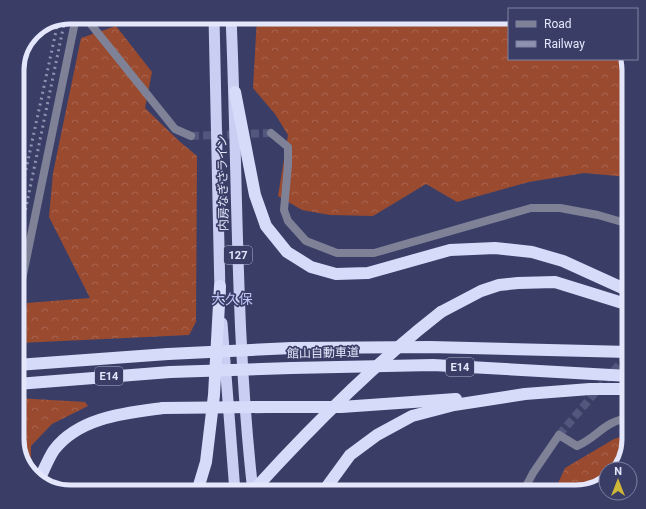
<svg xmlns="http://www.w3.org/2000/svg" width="646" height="509" font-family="Roboto,'Noto Sans JP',sans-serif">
<defs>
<pattern id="forest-crowns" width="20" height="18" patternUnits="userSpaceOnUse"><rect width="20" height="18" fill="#9a4a2f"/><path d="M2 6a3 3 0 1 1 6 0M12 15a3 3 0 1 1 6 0" fill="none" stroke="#a8644e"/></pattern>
</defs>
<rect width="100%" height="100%" fill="#3a3e67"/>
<g fill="url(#forest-crowns)">
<path d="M257 17H509V59H624L629 70V177L584 173 529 182 457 202 426 184 373 216 330 215 302 210 278 196 288 135 275 114 253 88Z"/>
<path d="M116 26 152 72 145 108 179 141 197 156 196 322 189 335 20 343 27 303 90 298 49 217 53 173 81 38Z"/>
<path d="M17 398 85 402 88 406 52 424 31 446V470L17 442Z"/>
<path d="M629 434V439L618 469H606V478L576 492H554L565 468 614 439Z"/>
</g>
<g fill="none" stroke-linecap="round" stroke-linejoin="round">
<path stroke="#54577d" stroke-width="8" stroke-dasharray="8 4" stroke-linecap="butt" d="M191 136 271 133"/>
<path stroke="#54577d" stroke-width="8" stroke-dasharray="8 4" stroke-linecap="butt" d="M559 435 629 353"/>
<g stroke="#7f8297" stroke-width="8">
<path d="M85 17 175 129 191 136"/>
<path d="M271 133 288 147V165L284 210 288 221 306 241 337 253H374L531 208H560L598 215 629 224"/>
<path d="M17 304 76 17"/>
<path d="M559 435 577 446C598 437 604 421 629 418"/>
</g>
<path stroke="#7f8297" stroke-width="8" d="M523 492 533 473 559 435"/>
<g stroke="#c9cef2" stroke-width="11">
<path d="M214 17 220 294"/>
<path d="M231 17C238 175 235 334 253 492"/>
<path d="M222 323 235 492"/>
</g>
<g stroke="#d7dbfa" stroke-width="12">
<path d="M235 92 255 195 266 226 287 252 311 267 336 274 368 273 450 250 495 248 532 252 563 261 629 291"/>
<path d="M441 312 481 291 499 285 518 283 555 282 629 305"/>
<path d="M292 348 430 347 629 352"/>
<path d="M17 365 168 354"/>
<path d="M291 368 433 365 629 376"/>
<path d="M17 384 170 372"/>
<path d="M267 407H341L456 399"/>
<path d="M39 480C44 470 48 459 54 450 79 417 126 413 163 408"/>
<path d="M197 492 206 462 214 395 220 286"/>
<path d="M323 492 350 455 377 435 412 416 454 405 525 394 590 389H629"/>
</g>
<g stroke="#8e92b0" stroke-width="3" stroke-dasharray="2 4" stroke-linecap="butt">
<path d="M17 211 58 22"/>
<path d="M17 251 65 19"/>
</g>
<g stroke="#d7dbfa" stroke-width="12">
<path d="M168 354 292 348"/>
<path d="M170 372 291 368"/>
<path d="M163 408 267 407"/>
<path d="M252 492C310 428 373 365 441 312"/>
</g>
</g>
<g text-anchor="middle" stroke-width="3.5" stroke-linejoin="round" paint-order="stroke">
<g fill="#3a3e67" stroke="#b1b4cf" stroke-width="1">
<rect x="224" y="246" width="28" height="18" rx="3"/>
<rect x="446" y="358" width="28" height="18" rx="3"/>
<rect x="95" y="367" width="28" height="18" rx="3"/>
</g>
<g font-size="11" font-weight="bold" fill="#e4e7fb">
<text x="238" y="259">127</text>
<text x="460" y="371">E14</text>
<text x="109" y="380">E14</text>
</g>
<g font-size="12" fill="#e4e7fb" stroke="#3a3e67">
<text transform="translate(223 183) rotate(-91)" y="4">内房なぎさライン</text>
<text transform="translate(323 353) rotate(-1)" y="4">館山自動車道</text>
</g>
<g font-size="14" fill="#bdc3f5" stroke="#3a3e67">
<text x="232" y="304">大久保</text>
</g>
</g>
<path d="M0 0H646V509H0ZM70 24H576A46 46 0 0 1 622 70V439A46 46 0 0 1 576 485H70A46 46 0 0 1 24 439V70A46 46 0 0 1 70 24Z" fill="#3a3e67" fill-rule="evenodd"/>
<path fill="none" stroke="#e4e7fb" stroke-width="5" d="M70 24H576A46 46 0 0 1 622 70V439A46 46 0 0 1 576 485H70A46 46 0 0 1 24 439V70A46 46 0 0 1 70 24Z"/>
<rect x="508" y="8" width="130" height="52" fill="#3a3e67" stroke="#7e82a2"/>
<rect x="516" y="21" width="20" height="6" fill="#7f8297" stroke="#7e82a2"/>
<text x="544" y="28" font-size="12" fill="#e4e7fb">Road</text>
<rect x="516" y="41" width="20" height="6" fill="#8e92b0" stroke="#7e82a2"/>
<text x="544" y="48" font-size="12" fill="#e4e7fb">Railway</text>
<g transform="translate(618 481)"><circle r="19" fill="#3a3e67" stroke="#7e82a2"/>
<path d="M0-3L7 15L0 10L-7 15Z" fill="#cfb837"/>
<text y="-6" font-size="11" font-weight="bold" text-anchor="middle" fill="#e4e7fb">N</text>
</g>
</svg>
